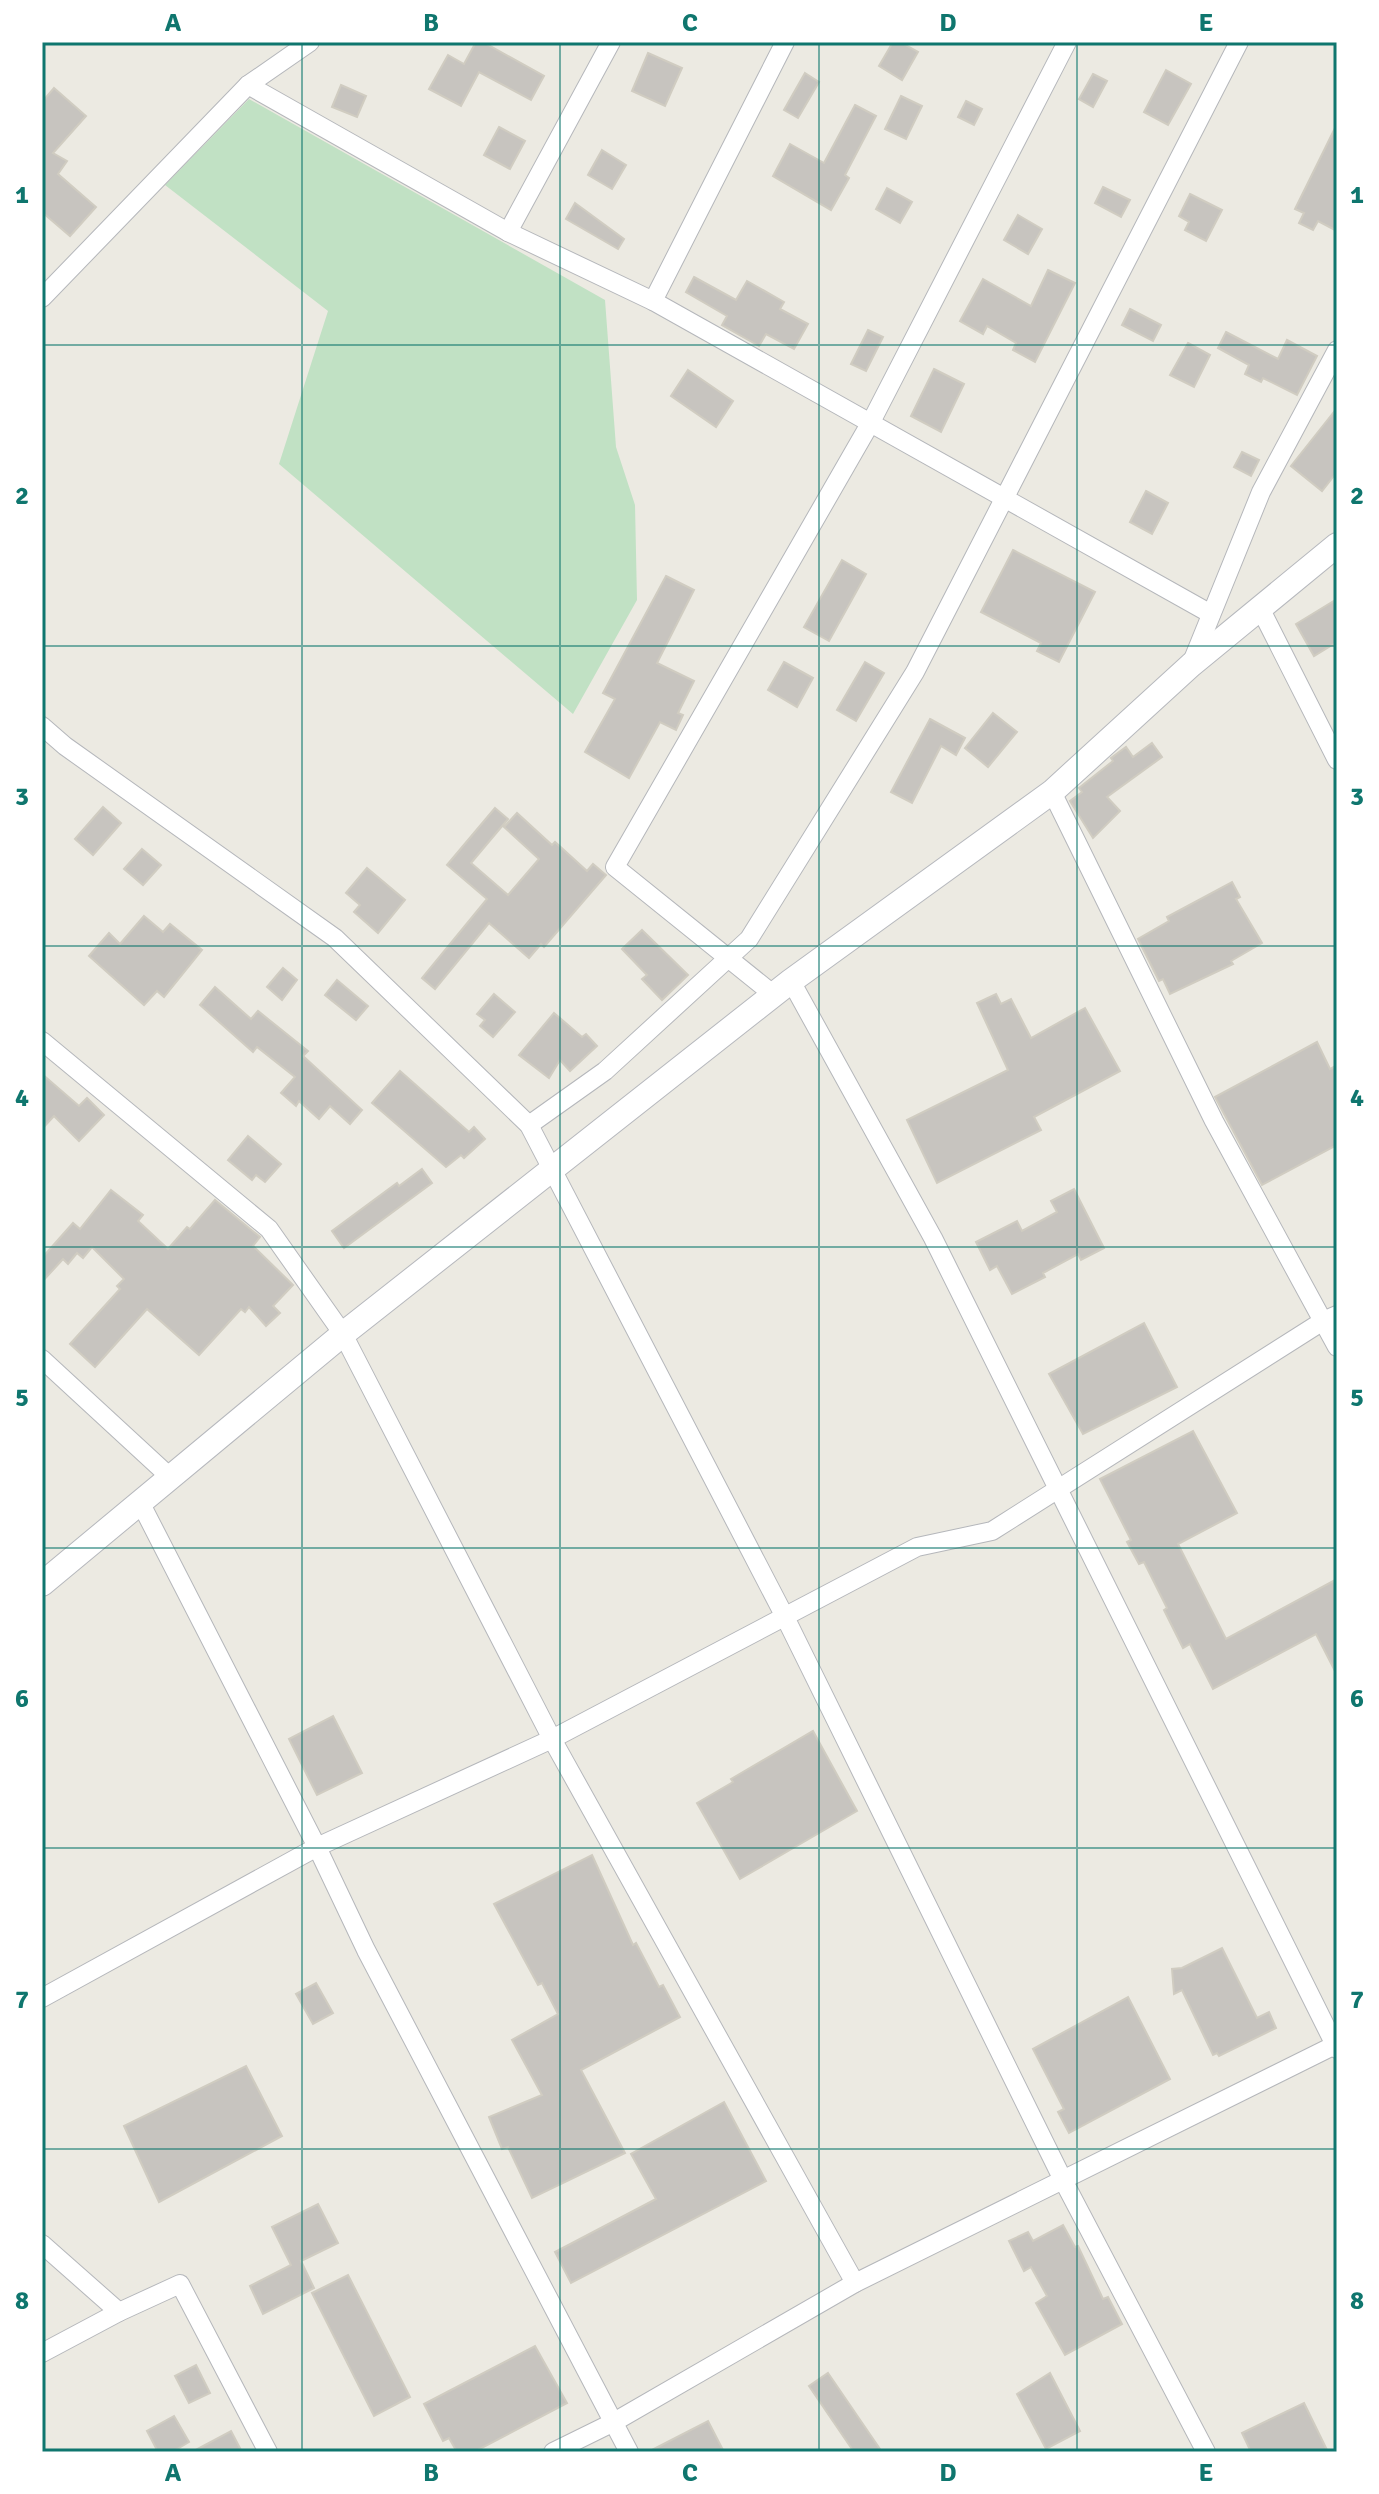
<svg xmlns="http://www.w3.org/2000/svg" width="1379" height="2494" font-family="Signika,sans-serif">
<rect width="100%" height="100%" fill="#eceae2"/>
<path fill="#c1e1c4" d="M249 99 605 300 616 447 635 505 637 600 573 714 279 464 328 311 165 185Z"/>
<g fill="#c7c4bf" stroke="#d0ccc1" stroke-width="2">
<path d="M476 42H483L544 76 531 100 479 72 461 106 429 89 448 55 464 64Z"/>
<path d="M893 42H900L918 52 902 80 879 66Z"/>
<path d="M648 53 682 68 665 106 632 91Z"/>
<path d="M1166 70 1191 84 1168 125 1144 112Z"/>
<path d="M805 73 819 82 798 118 784 110Z"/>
<path d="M1093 74 1107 81 1093 107 1079 99Z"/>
<path d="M341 85 366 96 357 117 332 107Z"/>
<path d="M54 88 86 116 53 153 67 161 58 174 96 207 70 236 42 212V102Z"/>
<path d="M901 96 922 106 906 139 885 129Z"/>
<path d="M966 101 982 109 974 125 958 117Z"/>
<path d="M855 105 876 116 845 175 849 178 831 210 773 176 790 144 824 163Z"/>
<path d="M1337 124V231L1318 221 1313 230 1299 223 1304 213 1295 209Z"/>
<path d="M499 127 525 141 510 169 484 155Z"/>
<path d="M602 150 626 165 612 189 588 175Z"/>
<path d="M1103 187 1130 200 1121 217 1095 203Z"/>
<path d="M887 188 912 202 900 223 876 209Z"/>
<path d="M1190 194 1222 210 1206 241 1185 230 1189 222 1179 216Z"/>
<path d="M575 203 624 239 618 249 566 219Z"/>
<path d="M1018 215 1042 229 1028 254 1004 240Z"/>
<path d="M1048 270 1075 283 1035 362 1013 350 1016 343 987 326 983 334 960 321 983 279 1031 306Z"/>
<path d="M694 277 736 300 747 281 784 302 780 309 808 324 794 349 766 334 759 346 722 325 727 316 686 292Z"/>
<path d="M1130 309 1161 325 1153 341 1122 325Z"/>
<path d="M868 330 883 337 866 371 851 364Z"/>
<path d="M1226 332 1278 359 1287 340 1317 356 1297 395 1263 378 1261 382 1245 374 1249 365 1218 348Z"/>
<path d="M1188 343 1210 355 1194 387 1170 375Z"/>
<path d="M934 369 964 384 941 432 911 416Z"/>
<path d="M688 370 733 401 716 427 671 396Z"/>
<path d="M1337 408V472L1322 491 1291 466Z"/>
<path d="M1242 452 1259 460 1251 476 1234 467Z"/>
<path d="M1146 491 1168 503 1152 534 1130 522Z"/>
<path d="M1013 550 1095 592 1059 662 1037 651 1041 643 981 612Z"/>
<path d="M842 560 866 574 829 641 804 627Z"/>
<path d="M666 576 694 590 657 663 694 681 678 713 683 715 676 730 660 722 629 778 585 752 615 699 603 693Z"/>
<path d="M1337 599V642L1314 656 1296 624Z"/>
<path d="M784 662 813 678 797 707 768 690Z"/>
<path d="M865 662 884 673 856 721 837 710Z"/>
<path d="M993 713 1017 732 988 767 965 748Z"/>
<path d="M930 719 965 738 956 755 941 746 912 803 891 792Z"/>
<path d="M1152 743 1162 757 1107 797 1120 811 1093 838 1070 801 1082 792 1079 788 1113 761 1111 758 1126 747 1133 757Z"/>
<path d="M103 807 121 823 93 855 75 839Z"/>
<path d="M495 808 508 819 471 863 508 895 539 859 504 827 517 813 552 845 555 842 587 871 593 864 606 875 544 947 541 944 529 958 489 923 435 989 422 978 487 899 447 865Z"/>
<path d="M142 849 161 865 143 885 124 869Z"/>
<path d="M367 868 405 900 378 933 354 912 360 905 346 893Z"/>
<path d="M1232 882 1240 897 1236 899 1262 943 1231 961 1233 964 1170 994 1163 979 1159 981 1138 939 1169 921 1167 917Z"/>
<path d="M144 916 163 932 170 924 202 950 164 997 157 991 144 1005 89 956 109 933 120 944Z"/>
<path d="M642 930 688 975 662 1000 642 979 647 975 622 949Z"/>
<path d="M283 968 297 980 282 1000 267 987Z"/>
<path d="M337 980 368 1006 356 1020 325 995Z"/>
<path d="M215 987 251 1019 258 1011 308 1051 303 1056 362 1110 350 1124 330 1106 319 1119 299 1101 296 1106 281 1093 295 1077 257 1047 253 1052 200 1005Z"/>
<path d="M494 994 515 1012 493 1037 480 1026 485 1020 477 1014Z"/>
<path d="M996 994 1001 1004 1011 999 1031 1038 1085 1008 1120 1071 1034 1117 1041 1130 937 1183 907 1120 1008 1070 977 1003Z"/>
<path d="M554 1013 582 1037 586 1034 597 1046 570 1071 560 1060 549 1078 519 1055Z"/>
<path d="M1317 1042 1330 1069 1337 1065V1145L1262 1185 1215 1097Z"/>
<path d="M400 1071 469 1132 474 1127 485 1139 464 1158 461 1155 446 1167 372 1103Z"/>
<path d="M42 1074 79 1106 87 1098 104 1115 79 1141 54 1116 42 1129Z"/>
<path d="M248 1136 281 1164 265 1182 256 1175 252 1180 228 1160Z"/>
<path d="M422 1169 432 1183 344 1248 332 1231 397 1183 399 1186Z"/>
<path d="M1074 1189 1104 1248 1081 1260 1078 1254 1043 1273 1045 1277 1012 1294 997 1266 990 1270 976 1242 1017 1221 1022 1231 1057 1212 1051 1201Z"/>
<path d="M111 1190 143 1215 138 1221 168 1249 187 1227 190 1229 215 1200 260 1237 253 1246 293 1285 273 1306 280 1313 266 1326 249 1307 245 1312 241 1309 199 1355 147 1309 95 1367 70 1344 120 1289 117 1286 124 1279 92 1247 83 1258 77 1253 68 1264 63 1259 42 1282V1258L73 1223 80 1229Z"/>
<path d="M1144 1323 1177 1387 1083 1434 1049 1374Z"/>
<path d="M1193 1431 1237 1513 1178 1544 1226 1639 1337 1579V1675L1316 1634 1213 1689 1190 1644 1183 1648 1164 1610 1167 1608 1144 1562 1139 1564 1127 1542 1131 1540 1100 1479Z"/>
<path d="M333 1716 362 1773 317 1795 289 1739Z"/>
<path d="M813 1731 857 1811 740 1879 697 1803 733 1782 731 1779Z"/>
<path d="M592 1855 633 1945 636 1943 659 1987 663 1985 680 2017 581 2070 625 2153 532 2198 508 2147 502 2149 489 2117 542 2095 512 2040 558 2014 542 1983 538 1985 494 1904Z"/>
<path d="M1222 1948 1257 2018 1269 2012 1276 2028 1219 2056 1217 2053 1213 2055 1182 1990 1174 1994 1172 1969 1182 1968Z"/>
<path d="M316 1983 333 2013 313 2024 296 1994Z"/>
<path d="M1128 1997 1170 2079 1069 2133 1058 2112 1064 2109 1033 2049Z"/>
<path d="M246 2066 282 2136 159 2202 124 2126Z"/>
<path d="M724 2102 766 2181 571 2283 555 2252 656 2199 631 2154Z"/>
<path d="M318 2204 338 2243 301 2261 314 2288 263 2314 250 2286 291 2265 272 2227Z"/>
<path d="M1063 2225 1075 2247 1078 2246 1103 2299 1108 2297 1122 2324 1065 2355 1036 2303 1047 2296 1031 2267 1024 2271 1009 2241 1028 2232 1033 2241Z"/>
<path d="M348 2275 410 2397 374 2416 312 2293Z"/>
<path d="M535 2346 567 2403 474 2452H457L449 2438 443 2441 424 2404Z"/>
<path d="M196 2365 210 2393 189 2403 175 2376Z"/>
<path d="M828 2373 882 2452H854L809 2386Z"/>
<path d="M1050 2373 1080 2431 1046 2449 1017 2394Z"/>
<path d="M1304 2403 1328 2452H1251L1242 2433Z"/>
<path d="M174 2416 189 2442 172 2452H158L147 2431Z"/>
<path d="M708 2421 724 2452H648Z"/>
<path d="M231 2431 242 2452H192Z"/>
</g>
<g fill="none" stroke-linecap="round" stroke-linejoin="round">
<defs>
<g id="minor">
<path d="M248 85 508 232 653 301 1211 614"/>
<path d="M508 232 611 42"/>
<path d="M42 298 248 85 310 42"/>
<path d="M653 301 785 42"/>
<path d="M1260 608 1337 760"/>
<path d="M1192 662 1261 492 1337 350"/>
<path d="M42 726 65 746 335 938 529 1125 785 1617 1063 2180 1206 2452"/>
<path d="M1052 792 1214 1121 1337 1347"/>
<path d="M791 981 933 1238 1337 2049"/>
<path d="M774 995 615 867 871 422 1067 42"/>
<path d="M42 1041 269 1229 343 1334 552 1739 855 2283"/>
<path d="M529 1125 605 1071 749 939 915 672 1239 42"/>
<path d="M42 1359 170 1477"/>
<path d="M140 1502 317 1847 366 1950 629 2452"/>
<path d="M42 1998 317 1847 552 1739 917 1547 992 1531 1323 1321 1337 1315"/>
<path d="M42 2244 119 2312"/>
<path d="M42 2353 119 2312 180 2284 268 2452"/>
<path d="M553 2452 614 2422 855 2283 1337 2044"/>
</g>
<path id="secondary" d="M42 1584 343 1334 791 981 1052 792 1191 665 1337 545"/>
</defs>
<use href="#minor" stroke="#b5b7bb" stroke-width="20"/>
<use href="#secondary" stroke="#b6b8bd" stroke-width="26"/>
<use href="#minor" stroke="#fff" stroke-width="18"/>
<use href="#secondary" stroke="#fff" stroke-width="24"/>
</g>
<path fill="none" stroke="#0f766e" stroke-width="2" stroke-opacity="0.55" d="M302 42V2452M560 42V2452M819 42V2452M1077 42V2452M42 345H1337M42 646H1337M42 946H1337M42 1247H1337M42 1548H1337M42 1848H1337M42 2149H1337"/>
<rect width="1379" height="2494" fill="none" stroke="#ffffff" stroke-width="88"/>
<rect x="44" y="44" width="1291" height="2406" fill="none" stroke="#0f766e" stroke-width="3"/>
<g font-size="26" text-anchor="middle" font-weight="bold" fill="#0f766e">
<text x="173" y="31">A</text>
<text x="431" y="31">B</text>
<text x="690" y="31">C</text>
<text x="948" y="31">D</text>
<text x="1206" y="31">E</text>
<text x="22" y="203">1</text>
<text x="1357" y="203">1</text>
<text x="22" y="504">2</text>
<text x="1357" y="504">2</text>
<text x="22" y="805">3</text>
<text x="1357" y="805">3</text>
<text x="22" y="1106">4</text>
<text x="1357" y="1106">4</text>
<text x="22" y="1406">5</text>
<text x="1357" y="1406">5</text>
<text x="22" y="1707">6</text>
<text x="1357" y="1707">6</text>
<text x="22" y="2008">7</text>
<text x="1357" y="2008">7</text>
<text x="22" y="2309">8</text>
<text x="1357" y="2309">8</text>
<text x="173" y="2481">A</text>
<text x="431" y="2481">B</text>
<text x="690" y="2481">C</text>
<text x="948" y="2481">D</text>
<text x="1206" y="2481">E</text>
</g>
</svg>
